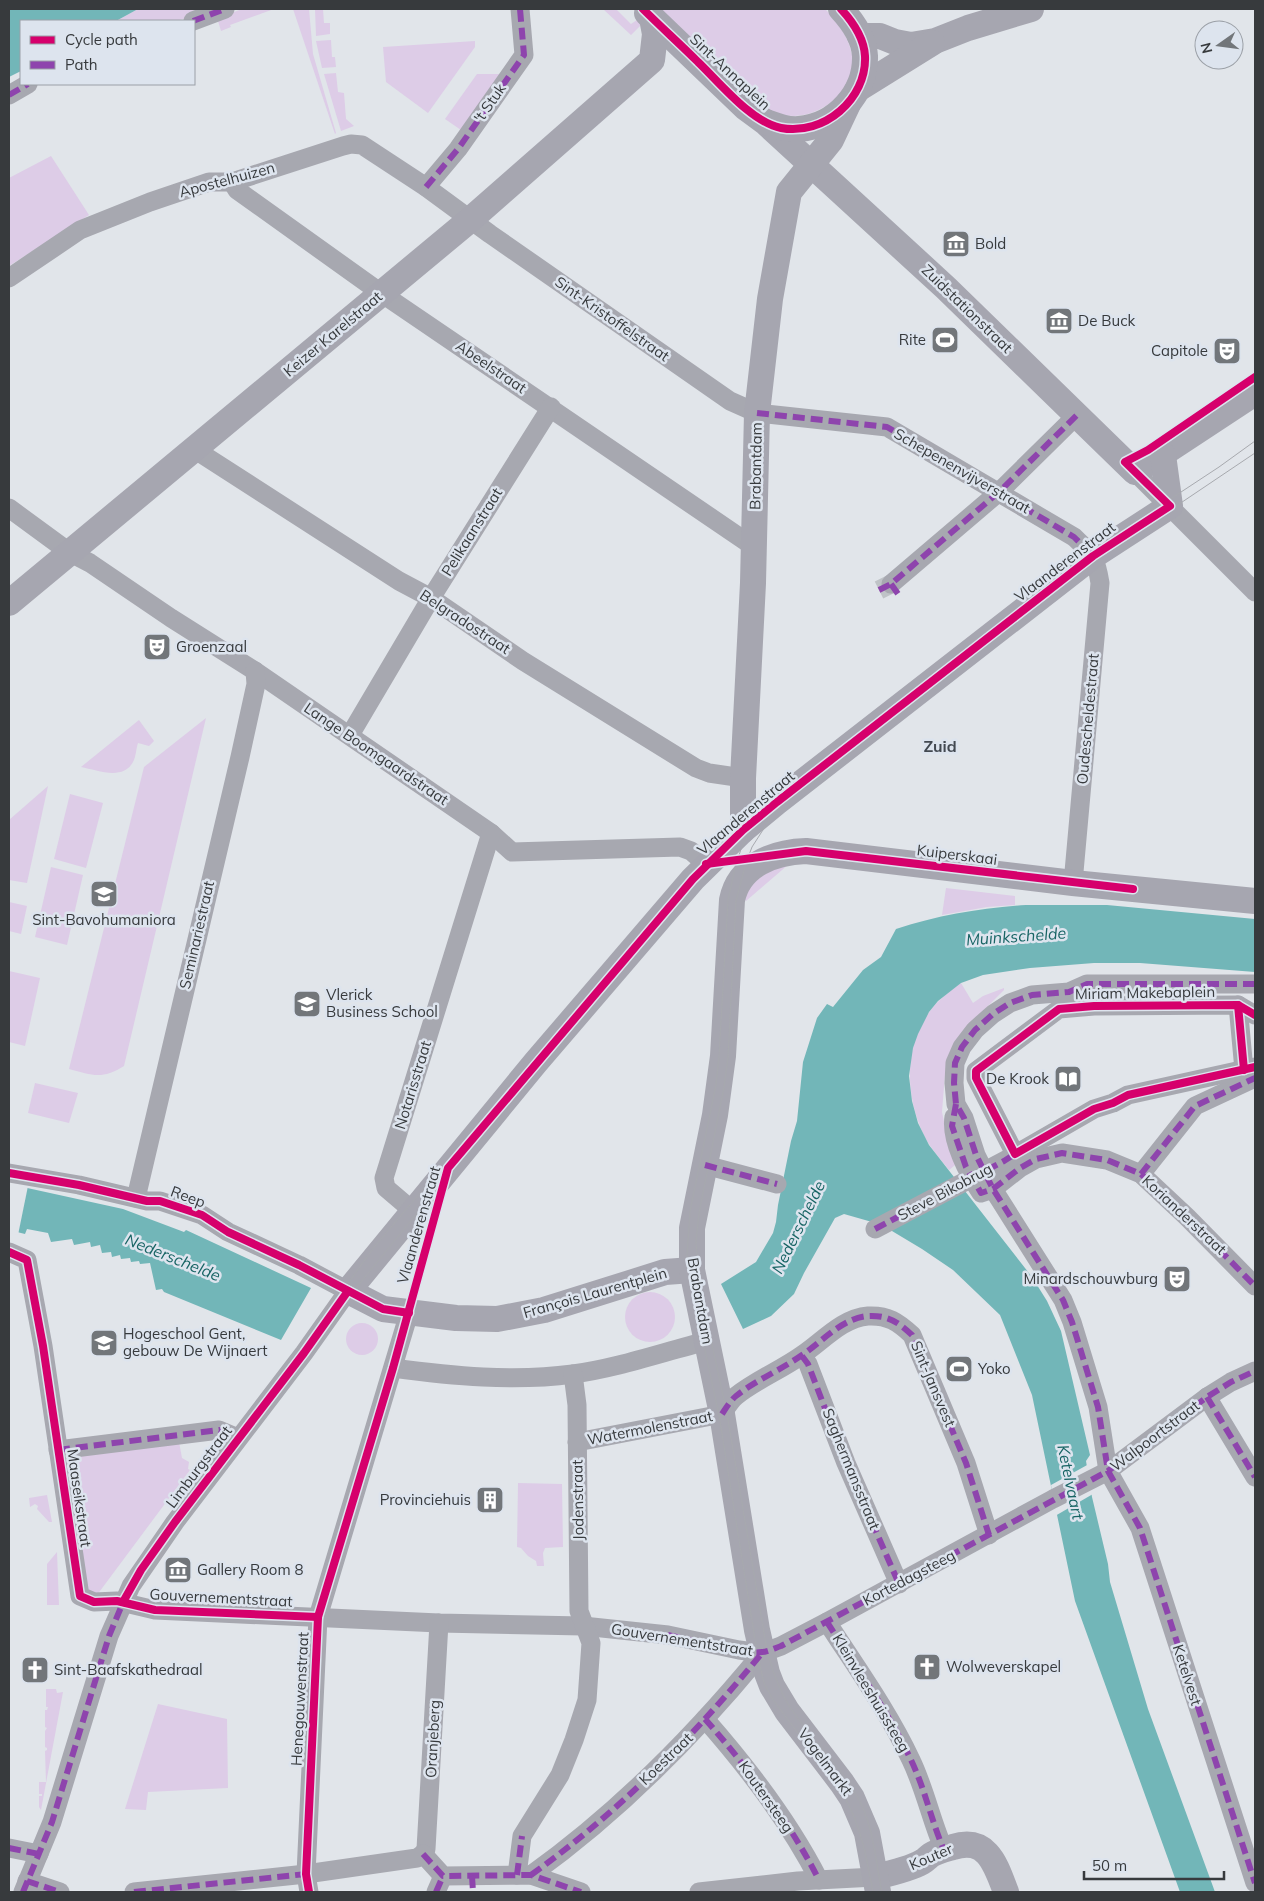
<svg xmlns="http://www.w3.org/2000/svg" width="1264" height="1901" font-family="Mulish,sans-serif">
<rect width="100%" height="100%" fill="#e1e5ea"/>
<g fill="#ddcce7">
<path d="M138 9H203C180 28 144 21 116 21Z"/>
<path d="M242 9H274L230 25 231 27 221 31 218 21 221 17Z"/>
<path d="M293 9H309L313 54 336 133 335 134Z"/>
<path d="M315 9H323L324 23H330V34L316 36Z"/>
<path d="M603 9H616L631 24 637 20 641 25 631 35Z"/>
<path d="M661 9H825C838 21 849 38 852 55 858 91 817 122 784 115 772 113 763 105 754 98Z"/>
<path d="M331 40 332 57H335L336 67 322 68 316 41Z"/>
<path d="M475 41V47L428 113 386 82 383 47Z"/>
<path d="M336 73 338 92 344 93 346 119 354 126 341 131 324 74Z"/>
<path d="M477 74H500L461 130 445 119Z"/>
<path d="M51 156 89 215 9 266V178Z"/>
<path d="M206 718 124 1066C102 1080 92 1075 69 1069L144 767Z"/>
<path d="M139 720 154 741 149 746 138 743C136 749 136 757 133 762 123 781 97 770 81 767Z"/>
<path d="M48 786 27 883 9 880V820Z"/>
<path d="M70 794 103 803 86 868 54 859Z"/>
<path d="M789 864 746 901 744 898C755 872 765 871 789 864Z"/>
<path d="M51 867 83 875 67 945 35 937Z"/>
<path d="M946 888 1015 896V905L987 907 942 915Z"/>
<path d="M9 902 27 906 21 934 9 931Z"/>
<path d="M9 971 40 978 25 1046 9 1042Z"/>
<path d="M961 983 973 1003 983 996 1004 988V990L986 1008 951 1056 945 1074 942 1112 946 1131 960 1161 949 1170C940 1158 929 1147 923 1133 905 1095 904 1045 930 1011 938 1000 950 991 961 983Z"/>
<path d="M35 1083 78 1093 69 1123 28 1113Z"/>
<circle cx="650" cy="1317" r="25"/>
<circle cx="362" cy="1339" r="16"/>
<path d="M179 1442 182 1458 189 1462 188 1469 190 1470 97 1595 90 1593 88 1589 68 1461 72 1457Z"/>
<path d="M518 1483 562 1484 563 1547 545 1548 543 1553 544 1566H537L536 1561 528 1556 521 1548 517 1547Z"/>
<path d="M47 1495 52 1522H49L37 1509 38 1506 35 1504 30 1507 29 1498Z"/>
<path d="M57 1552 59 1605H47V1564Z"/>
<path d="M46 1689H56L57 1693 63 1692 41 1810 39 1807V1796H42V1794H39V1782H46L45 1751 47 1750V1748L45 1747V1731L47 1728 45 1727V1710H47L48 1707H46Z"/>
<path d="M158 1704 227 1719 228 1788 148 1792 146 1810 125 1809Z"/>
</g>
<g fill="#72b6b8">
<path d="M9 9H138L116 21H21V71L9 77Z"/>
<path d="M1026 905H1107L1255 919V972L1140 963H1094L1030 968 983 975 961 983 938 1001 929 1012 918 1034 913 1048 909 1076 912 1101 918 1123 929 1145 1032 1277 1047 1301 1061 1331 1090 1455 1086 1461 1092 1497 1108 1564 1110 1582 1148 1709 1215 1892H1180L1075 1601 1032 1395 1000 1315 953 1270 922 1249 892 1231 872 1222 844 1214 835 1218 804 1273 794 1294 771 1316 743 1329 721 1284 756 1262 773 1233 776 1222 778 1205 791 1141 797 1121 803 1062 817 1018 827 1004 833 1007 863 970 881 957 896 929C939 915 981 908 1026 905Z"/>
<path d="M9 1184 123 1209 184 1232 186 1230 311 1288 281 1340 164 1292 162 1289 156 1290 150 1263 140 1264 139 1261 131 1262 130 1258 121 1259 120 1255 112 1257 111 1252 102 1253 100 1245 91 1247 90 1242 74 1245 72 1239 51 1242 48 1233 27 1229 25 1234 9 1230Z"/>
</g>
<g fill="#e1e5ea">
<path d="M9 1182 28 1186 18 1235 9 1233Z"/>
<path d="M1089 1464 1093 1494 1055 1516 1051 1485Z"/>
</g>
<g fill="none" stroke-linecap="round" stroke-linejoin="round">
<path stroke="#bfc3c7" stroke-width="19" stroke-dasharray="19 9" stroke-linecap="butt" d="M879 590 891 584 898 594"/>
<g stroke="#a7a8b0" stroke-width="19">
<path d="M193 21 225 9"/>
<path d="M9 95 28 84"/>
<path d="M232 182 237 190 381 293 754 547"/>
<path d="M426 187 458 149 524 55 520 9"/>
<path d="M9 278 80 230 150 202 209 182H232L343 146 351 144 362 145 426 187 490 234 730 401 757 413 887 427 1074 537C1092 554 1096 557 1100 583L1073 883"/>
<path d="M194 449 399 581 431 598 523 661 696 768 709 773 743 778"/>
<path d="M1135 472 1255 592"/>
<path d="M9 508 69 552 90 563 171 618 255 671 491 833 512 852 680 847 691 851 706 864"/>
<path d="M891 584 999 492 1077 415"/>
<path d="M350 735 431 598 551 407"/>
<path d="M1255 984H1087L1069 992 1032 995 1010 1003 993 1014 975 1030 962 1047 955 1063 954 1083 956 1104 964 1118 976 1155 993 1189 1063 1300 1072 1322 1098 1407 1108 1471 1140 1528 1255 1883"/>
<path d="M1238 1005 1244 1070"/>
<path d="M954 1117C950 1140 969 1175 981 1193L993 1189 1020 1168 1036 1159 1062 1153 1107 1160 1141 1174 1187 1217 1255 1286"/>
<path d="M1015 1154 976 1078V1071L1059 1009 1094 1006 1238 1005 1255 1015"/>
<path d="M705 1165 777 1184"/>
<path d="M9 1173 79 1185 147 1201H160L202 1215 228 1232 299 1265 348 1291 304 1353 175 1522 131 1586 109 1636 52 1822 23 1892"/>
<path d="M1141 1174 1195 1106 1255 1078"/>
<path d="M136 1198 240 757 256 684 255 671"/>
<path d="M413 1211 386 1188 384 1178 491 833"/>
<path d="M875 1229 1004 1161 1094 1109 1113 1103 1128 1095 1255 1067"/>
<path d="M9 1252 27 1260 43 1346 80 1596 94 1602 117 1601 155 1610 439 1623 583 1626 668 1635 739 1650 762 1653 781 1646 827 1622 1053 1499 1108 1471 1207 1397 1231 1382 1255 1371"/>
<path d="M802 1356 808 1364 846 1463 899 1584"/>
<path d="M393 1368C452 1376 514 1382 573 1374 618 1368 663 1352 707 1341"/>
<path d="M1207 1397 1255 1477"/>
<path d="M577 1442 722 1414C726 1408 731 1400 736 1396 756 1380 781 1370 802 1355 822 1342 842 1318 868 1316 888 1315 898 1322 912 1335L966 1463 989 1535"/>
<path d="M58 1450 219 1430 238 1438"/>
<path d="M827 1622C856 1667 888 1711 911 1760 925 1789 931 1820 944 1850"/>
<path d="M705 1719C749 1769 789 1821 819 1880"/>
<path d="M9 1848 39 1854"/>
<path d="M423 1854 426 1849 439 1623"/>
<path d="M423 1854 443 1876 531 1875 581 1892"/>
<path d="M517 1875 522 1836 560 1775 574 1740 587 1700 591 1643 579 1611 577 1405 573 1374"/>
<path d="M531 1875C619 1812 694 1736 762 1653"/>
<path d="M27 1881 60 1892"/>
<path d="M134 1892 306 1874 417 1858 423 1854"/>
<path d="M309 1892 306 1874 318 1617 409 1313"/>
<path d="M436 1892 443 1876"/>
<path d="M699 1892 798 1881 875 1877"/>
</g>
<g stroke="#a6a6b0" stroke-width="26">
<path d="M647 13 746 108 765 122 946 288 1135 472 1255 393"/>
<path d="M860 36H880L895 42 911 45 935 41 968 28 1031 9"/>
<path d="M858 89 932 43"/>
<path d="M766 122C777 126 787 130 799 129 836 126 866 93 865 56 864 38 853 22 841 9"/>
<path d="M9 603 471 219 650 62 652 60 655 34 652 18"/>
<path d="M743 830V778L753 583 757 413 770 299 789 192 831 140 848 104"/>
<path d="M692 1270 665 1272 544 1310 497 1319 456 1318 383 1309 348 1291 536 1062 693 879 743 830 777 802 1093 556 1170 506 1163 455"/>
<path d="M875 1877C888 1874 910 1869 922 1862 926 1860 928 1857 931 1855 937 1851 946 1849 953 1847 988 1836 996 1866 1006 1892"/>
<path d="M878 1892 867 1833 852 1798 842 1783 787 1711 772 1686 767 1673 757 1630 722 1414 692 1270V1228L715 1115 723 1056 732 900C739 865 774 852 806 851L1073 883 1255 901"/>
</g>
<g stroke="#a7a9ae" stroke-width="1">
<path d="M770 819 752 847 746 863 736 901 728 1057 724 1087 699 1213 696 1242 699 1284 727 1414 767 1651C773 1671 779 1690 790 1707 810 1738 839 1764 857 1796 874 1826 875 1860 882 1892"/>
<path d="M749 833 741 849 735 868 728 900 719 1056 716 1085 690 1211 687 1255 691 1286 719 1415 757 1652 764 1683 773 1700 838 1786C861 1823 865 1851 873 1892"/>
<path d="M512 1098 696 882 743 836 1096 560 1255 453"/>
<path d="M115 1630 126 1603 146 1572 349 1301 352 1293 475 1142"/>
<path d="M44 1851 56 1823 87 1720"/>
<path d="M20 1892 46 1827 117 1601 139 1565 299 1351 375 1246 689 877 743 824 1090 552 1219 467 1255 441"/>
</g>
<g stroke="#8e44ad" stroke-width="6" stroke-dasharray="12 6" stroke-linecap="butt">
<path d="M193 21 225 9"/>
<path d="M9 95 28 84"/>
<path d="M426 187 458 149 524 55 520 9"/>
<path d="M757 413 887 427 1074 537 1093 556"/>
<path d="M891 584 898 594"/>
<path d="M879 590 891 584 999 492 1077 415"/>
<path d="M1255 984H1087L1069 992 1032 995 1010 1003 993 1014 975 1030 962 1047 955 1063 954 1083 956 1104 964 1118 976 1155 993 1189 1063 1300 1072 1322 1098 1407 1108 1471 1140 1528 1255 1883"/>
<path d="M956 1104 952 1126 966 1167 981 1193 993 1189 1020 1168 1036 1159 1062 1153 1107 1160 1141 1174 1187 1217 1255 1286"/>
<path d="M705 1165 777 1184"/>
<path d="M1141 1174 1195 1106 1255 1078"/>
<path d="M875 1229 1004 1161 1018 1152"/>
<path d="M802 1356 808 1364 846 1463 899 1584"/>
<path d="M1207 1397 1255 1477"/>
<path d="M722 1414C726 1408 731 1400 736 1396 756 1380 781 1370 802 1355 822 1342 842 1318 868 1316 888 1315 898 1322 912 1335L966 1463 989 1535"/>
<path d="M58 1450 219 1430 238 1438"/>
<path d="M827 1622C856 1667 888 1711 911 1760 925 1789 931 1820 944 1850"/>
<path d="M668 1635C691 1640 742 1655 762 1652 768 1652 775 1648 781 1646L1108 1471 1207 1397 1231 1382 1255 1371"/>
<path d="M705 1719C749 1769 789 1821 819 1880"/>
<path d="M9 1848 39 1854"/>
<path d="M423 1854 443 1876 531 1875 581 1892"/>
<path d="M517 1875 522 1836"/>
<path d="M531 1875C619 1812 694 1736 762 1653"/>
<path d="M472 1876 473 1892"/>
<path d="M27 1881 60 1892"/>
<path d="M23 1892 52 1822 109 1636 124 1600"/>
<path d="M134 1892 306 1874"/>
<path d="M436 1892 443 1876"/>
</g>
<defs>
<g id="cycleway">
<path d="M643 9C661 27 680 44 698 62 720 83 751 122 781 128 824 136 867 99 865 56 864 38 853 22 841 9"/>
<path d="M706 864 806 851 1133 889"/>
<path d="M1238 1005 1244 1070"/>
<path d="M1255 1015 1238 1005 1094 1006 1059 1009 976 1071V1078L1015 1154 1094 1109 1113 1103 1128 1095 1255 1067"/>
<path d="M9 1173 79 1185 147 1201H160L202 1215 228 1232 299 1265 383 1309 409 1313"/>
<path d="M9 1252 27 1260 43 1346 80 1596 94 1602 117 1601 155 1610 318 1617"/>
<path d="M123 1602 141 1570 175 1522 304 1353 348 1291"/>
<path d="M309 1892 306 1874 318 1617 393 1368 448 1168 693 879 743 830 777 802 1093 556 1170 506 1125 462 1148 450 1255 377"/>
</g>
</defs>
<use href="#cycleway" stroke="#dde4ee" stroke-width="11"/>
<use href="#cycleway" stroke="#d6006c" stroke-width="8"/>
</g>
<defs>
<symbol id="museum-square" viewBox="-11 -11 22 22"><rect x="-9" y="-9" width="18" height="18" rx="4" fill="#72767a" stroke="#dde4ee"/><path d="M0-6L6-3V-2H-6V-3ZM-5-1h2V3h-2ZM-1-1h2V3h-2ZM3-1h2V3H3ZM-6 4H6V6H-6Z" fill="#fff"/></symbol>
<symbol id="stadium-square" viewBox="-11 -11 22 22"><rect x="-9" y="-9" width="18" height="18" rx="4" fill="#72767a" stroke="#dde4ee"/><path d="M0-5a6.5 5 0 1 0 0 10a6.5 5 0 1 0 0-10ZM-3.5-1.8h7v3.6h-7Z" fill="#fff"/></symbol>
<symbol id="theatre-square" viewBox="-11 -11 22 22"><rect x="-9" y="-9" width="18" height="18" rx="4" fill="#72767a" stroke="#dde4ee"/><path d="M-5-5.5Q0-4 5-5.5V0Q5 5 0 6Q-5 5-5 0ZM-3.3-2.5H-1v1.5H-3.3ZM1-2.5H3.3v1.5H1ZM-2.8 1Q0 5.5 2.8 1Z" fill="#fff"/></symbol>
<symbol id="school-square" viewBox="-11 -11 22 22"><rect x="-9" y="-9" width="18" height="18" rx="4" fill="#72767a" stroke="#dde4ee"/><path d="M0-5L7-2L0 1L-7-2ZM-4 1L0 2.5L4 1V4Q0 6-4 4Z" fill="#fff"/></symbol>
<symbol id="university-square" viewBox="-11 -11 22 22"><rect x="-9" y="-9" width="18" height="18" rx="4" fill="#72767a" stroke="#dde4ee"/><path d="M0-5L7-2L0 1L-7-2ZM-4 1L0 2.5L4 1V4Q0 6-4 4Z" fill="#fff"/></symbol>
<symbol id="library-square" viewBox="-11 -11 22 22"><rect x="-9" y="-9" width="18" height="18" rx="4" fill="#72767a" stroke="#dde4ee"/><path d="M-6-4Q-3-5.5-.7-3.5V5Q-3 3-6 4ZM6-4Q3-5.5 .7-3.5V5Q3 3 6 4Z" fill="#fff"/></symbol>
<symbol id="building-square" viewBox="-11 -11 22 22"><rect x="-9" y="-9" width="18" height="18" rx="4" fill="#72767a" stroke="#dde4ee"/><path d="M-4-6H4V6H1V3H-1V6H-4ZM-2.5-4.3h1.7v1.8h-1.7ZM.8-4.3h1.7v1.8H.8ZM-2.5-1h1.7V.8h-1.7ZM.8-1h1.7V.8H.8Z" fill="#fff"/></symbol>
<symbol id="church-square" viewBox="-11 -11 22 22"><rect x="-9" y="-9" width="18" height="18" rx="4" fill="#72767a" stroke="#dde4ee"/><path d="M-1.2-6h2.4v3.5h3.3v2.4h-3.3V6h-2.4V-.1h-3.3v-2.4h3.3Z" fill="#fff"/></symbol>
</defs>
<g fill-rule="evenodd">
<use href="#museum-square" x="940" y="228" width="32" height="32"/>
<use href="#museum-square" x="1043" y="305" width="32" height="32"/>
<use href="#stadium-square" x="929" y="324" width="32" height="32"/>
<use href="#theatre-square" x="1211" y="335" width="32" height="32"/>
<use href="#theatre-square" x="141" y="631" width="32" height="32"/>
<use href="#school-square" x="88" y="878" width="32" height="32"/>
<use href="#university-square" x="291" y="988" width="32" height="32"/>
<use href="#library-square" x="1052" y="1063" width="32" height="32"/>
<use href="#theatre-square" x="1161" y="1263" width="32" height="32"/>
<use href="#university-square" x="88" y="1327" width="32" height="32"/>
<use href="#stadium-square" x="943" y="1353" width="32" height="32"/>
<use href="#building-square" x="474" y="1484" width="32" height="32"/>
<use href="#museum-square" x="162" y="1554" width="32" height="32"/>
<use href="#church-square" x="911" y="1651" width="32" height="32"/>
<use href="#church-square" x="19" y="1654" width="32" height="32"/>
</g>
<g text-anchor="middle" stroke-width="5" stroke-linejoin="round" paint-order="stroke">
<g font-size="15" fill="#373a3d" stroke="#dde4ee">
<text transform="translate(730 72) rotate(43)" y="5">Sint-Annaplein</text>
<text transform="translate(490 103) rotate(-55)" y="5">'t Stuk</text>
<text transform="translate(227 180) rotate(-15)" y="5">Apostelhuizen</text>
<text transform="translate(967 309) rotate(44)" y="5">Zuidstationstraat</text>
<text transform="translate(612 319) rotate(35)" y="5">Sint-Kristoffelstraat</text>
<text transform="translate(333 334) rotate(-40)" y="5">Keizer Karelstraat</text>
<text transform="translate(491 367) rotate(34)" y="5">Abeelstraat</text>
<text transform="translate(756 466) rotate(-89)" y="5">Brabantdam</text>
<text transform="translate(962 471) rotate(30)" y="5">Schepenenvijverstraat</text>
<text transform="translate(472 532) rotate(-58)" y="5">Pelikaanstraat</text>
<text transform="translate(1065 562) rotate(-37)" y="5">Vlaanderenstraat</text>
<text transform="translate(465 622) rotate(33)" y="5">Belgradostraat</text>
<text transform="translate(1088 719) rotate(-85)" y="5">Oudescheldestraat</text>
<text transform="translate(376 754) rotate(34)" y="5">Lange Boomgaardstraat</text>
<text transform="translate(746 813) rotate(-40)" y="5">Vlaanderenstraat</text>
<text transform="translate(957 855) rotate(7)" y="5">Kuiperskaai</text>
<text transform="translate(197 935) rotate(-77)" y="5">Seminariestraat</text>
<text transform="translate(1145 993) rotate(-1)" y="5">Miriam Makebaplein</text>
<text transform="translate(413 1085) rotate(-73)" y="5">Notarisstraat</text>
<text transform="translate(945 1192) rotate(-28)" y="5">Steve Bikobrug</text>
<text transform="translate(188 1197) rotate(20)" y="5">Reep</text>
<text transform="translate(1184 1215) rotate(43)" y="5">Korianderstraat</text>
<text transform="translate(419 1225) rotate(-74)" y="5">Vlaanderenstraat</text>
<text transform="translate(595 1293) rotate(-16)" y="5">François Laurentplein</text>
<text transform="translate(700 1301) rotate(80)" y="5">Brabantdam</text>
<text transform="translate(933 1384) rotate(67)" y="5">Sint-Jansvest</text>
<text transform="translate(650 1428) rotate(-11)" y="5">Watermolenstraat</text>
<text transform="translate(1155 1436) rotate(-37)" y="5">Walpoortstraat</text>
<text transform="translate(199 1467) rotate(-53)" y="5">Limburgstraat</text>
<text transform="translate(851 1469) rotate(68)" y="5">Saghermansstraat</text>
<text transform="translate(79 1498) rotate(82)" y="5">Maaseikstraat</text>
<text transform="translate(578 1500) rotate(-91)" y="5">Jodenstraat</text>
<text transform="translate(909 1578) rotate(-28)" y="5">Kortedagsteeg</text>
<text transform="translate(221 1598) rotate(3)" y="5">Gouvernementstraat</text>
<text transform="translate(682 1640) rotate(9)" y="5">Gouvernementstraat</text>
<text transform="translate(1187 1675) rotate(72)" y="5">Ketelvest</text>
<text transform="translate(871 1693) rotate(59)" y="5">Kleinvleeshuissteeg</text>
<text transform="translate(300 1699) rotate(-87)" y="5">Henegouwenstraat</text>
<text transform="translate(433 1739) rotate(-87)" y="5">Oranjeberg</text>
<text transform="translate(666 1759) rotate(-44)" y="5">Koestraat</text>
<text transform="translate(825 1762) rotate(53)" y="5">Vogelmarkt</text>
<text transform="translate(766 1797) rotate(55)" y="5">Koutersteeg</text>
<text transform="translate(931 1857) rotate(-23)" y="5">Kouter</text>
</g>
<g font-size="15" fill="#373a3d" stroke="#dde4ee" text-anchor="start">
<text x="975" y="249">Bold</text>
<text x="1078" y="326">De Buck</text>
<text x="926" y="345" text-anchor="end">Rite</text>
<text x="1208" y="356" text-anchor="end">Capitole</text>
<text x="176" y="652">Groenzaal</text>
<text x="104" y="925" text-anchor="middle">Sint-Bavohumaniora</text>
<text x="326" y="1000">Vlerick<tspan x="326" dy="17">Business School</tspan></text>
<text x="1049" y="1084" text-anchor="end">De Krook</text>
<text x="1158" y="1284" text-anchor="end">Minardschouwburg</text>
<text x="123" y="1339">Hogeschool Gent,<tspan x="123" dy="17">gebouw De Wijnaert</tspan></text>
<text x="978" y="1374">Yoko</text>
<text x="471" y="1505" text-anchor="end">Provinciehuis</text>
<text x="197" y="1575">Gallery Room 8</text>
<text x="946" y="1672">Wolweverskapel</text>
<text x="54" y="1675">Sint-Baafskathedraal</text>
</g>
<g font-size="16" font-weight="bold" fill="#434951" stroke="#dde4ee">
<text x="940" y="752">Zuid</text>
</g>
<g font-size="16" font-style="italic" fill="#176464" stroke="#dde4ee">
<text transform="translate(1016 936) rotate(-4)" y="6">Muinkschelde</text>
<text transform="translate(798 1227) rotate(-64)" y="6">Nederschelde</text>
<text transform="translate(173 1257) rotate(22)" y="6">Nederschelde</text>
<text transform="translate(1071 1482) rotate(78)" y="6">Ketelvaart</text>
</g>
</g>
<rect width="1264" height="1901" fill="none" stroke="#373a3d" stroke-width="20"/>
<rect x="20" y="20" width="175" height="65" fill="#dde4ee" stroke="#9ba0a7"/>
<rect x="30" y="36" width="25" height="8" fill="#d6006c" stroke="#9ba0a7"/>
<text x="65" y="45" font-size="15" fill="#373a3d">Cycle path</text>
<rect x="30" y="61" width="25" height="8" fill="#8e44ad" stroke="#9ba0a7"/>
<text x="65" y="70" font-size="15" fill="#373a3d">Path</text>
<g transform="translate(1219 45) rotate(256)"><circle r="24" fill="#dde4ee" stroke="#9ba0a7"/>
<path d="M0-4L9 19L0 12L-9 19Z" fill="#72767a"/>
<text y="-8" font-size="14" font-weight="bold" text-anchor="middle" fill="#373a3d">N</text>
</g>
<path d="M1084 1871v8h140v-8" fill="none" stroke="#373a3d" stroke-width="2.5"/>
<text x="1092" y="1871" font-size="15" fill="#373a3d" stroke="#dde4ee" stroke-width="4" paint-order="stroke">50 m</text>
</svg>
